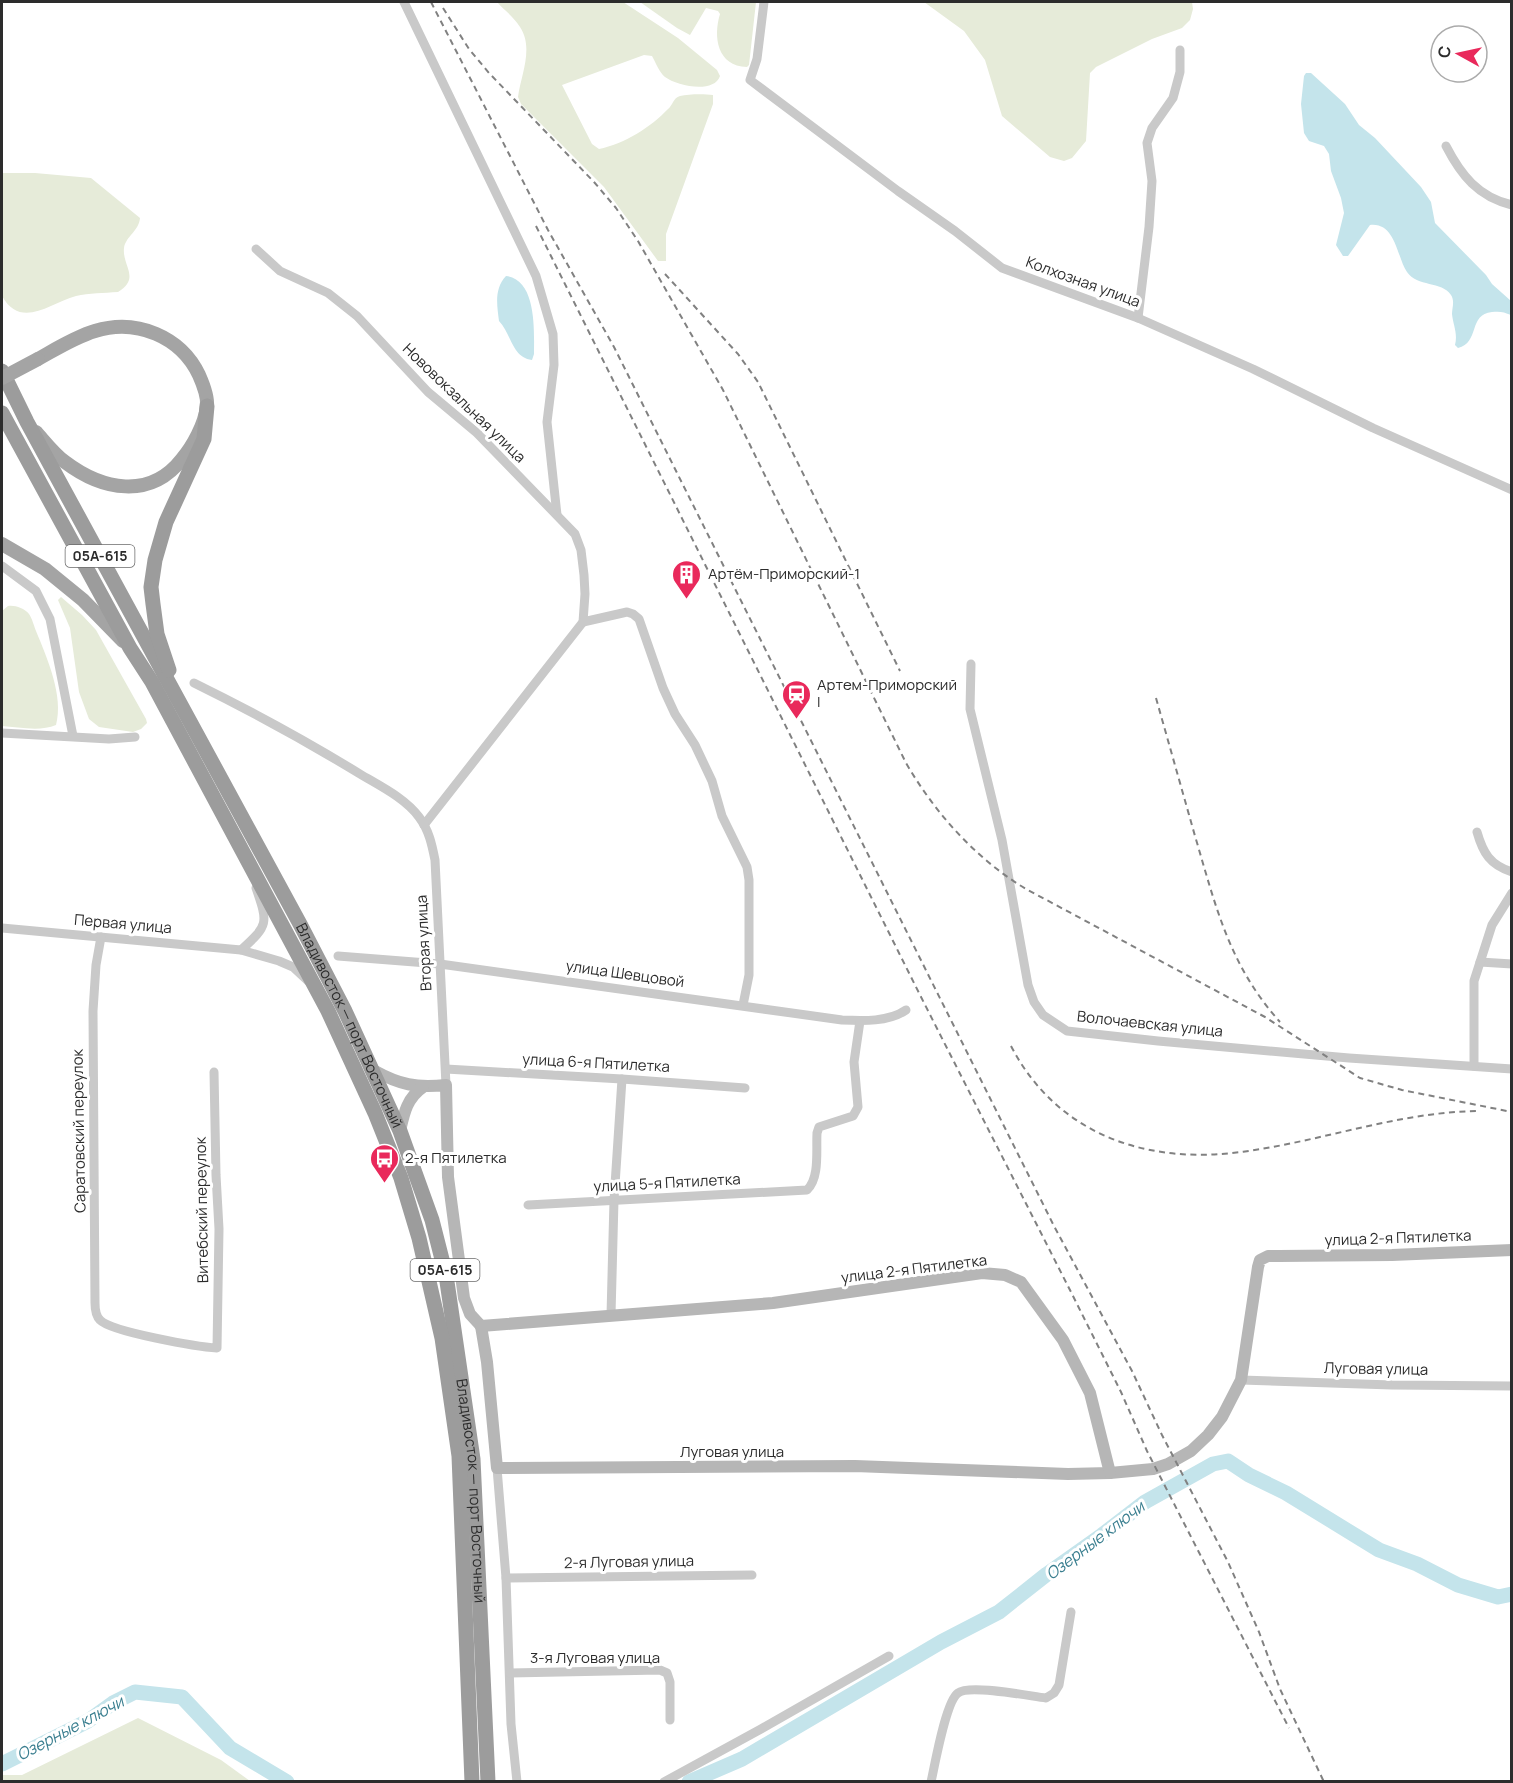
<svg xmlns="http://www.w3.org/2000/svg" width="1513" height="1783" font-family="Manrope,sans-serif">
<rect width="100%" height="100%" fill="#fff"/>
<g fill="#e6ebd9">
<path d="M497 2H623L678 38 717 70 720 76C714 94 677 86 665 77 659 72 656 63 652 56L644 55 562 85 592 144 599 149C624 144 651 127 668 109 673 105 673 98 680 96 689 94 704 94 713 95V104L666 234V261H658L604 187 521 104 518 97C521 75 534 48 520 27 514 17 504 10 497 2Z"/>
<path d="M640 2H756L749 65 747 67C717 66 713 37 720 14L718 11 706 8 690 35 677 28Z"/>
<path d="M924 2H1192L1193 9 1190 20 1182 28 1152 39 1096 67 1090 73 1086 141 1072 158 1064 161 1050 157 1002 116 985 60 964 31Z"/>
<path d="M2 173H35L91 178 140 218C139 231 126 236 124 248 122 266 141 278 118 292 104 293 89 293 76 296 50 303 21 330 2 296Z"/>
<path d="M61 597 82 615 96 630 146 719 147 723 141 729 133 732 99 727 89 719 79 692 70 628 58 600Z"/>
<path d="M8 606C15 605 24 608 29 614 32 618 34 626 36 631 47 658 64 696 56 725 40 732 18 727 2 726V611Z"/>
<path d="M138 1718 221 1760 250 1781H2V1775H22Z"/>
</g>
<g fill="#c4e4eb">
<path d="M1306 73H1311L1345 104 1359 125 1375 138 1421 187 1431 202 1435 223 1486 275 1492 284 1511 301V315C1504 312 1500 311 1492 312 1468 314 1480 343 1458 348L1455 345C1458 333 1453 325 1452 314 1452 308 1455 301 1451 295 1442 281 1417 287 1407 272 1397 258 1396 222 1370 225L1348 256H1343L1336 245 1344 213 1341 198 1331 171 1329 154 1324 146 1309 141 1304 133 1301 104 1304 76Z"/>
<path d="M506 276C537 280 534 331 534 354L532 360C512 358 511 333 499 321 497 305 494 289 506 276Z"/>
</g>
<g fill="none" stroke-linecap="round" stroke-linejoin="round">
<g stroke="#c4e4eb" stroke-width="15">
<path d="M2 1764 88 1721 113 1703 135 1692 182 1697 230 1748 287 1782"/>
<path d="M689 1782 742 1759 941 1642 999 1612 1047 1574 1102 1535 1145 1502 1213 1464 1228 1461 1249 1475 1286 1493 1379 1550 1417 1564 1458 1585 1498 1597 1512 1594"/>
</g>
<g stroke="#c9c9c9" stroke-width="9">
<path d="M404 2 536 276 553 334 554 365 547 422 557 515"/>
<path d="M764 2 757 59 750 80 898 191 955 231 1002 268 1138 318 1253 369 1373 428 1512 490"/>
<path d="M1446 146C1461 175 1478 197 1512 205"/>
<path d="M256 249 280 271 328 293 357 316 428 392 477 433 575 534 581 550 584 575 585 594 583 622 424 825"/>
<path d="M1138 318 1149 227 1152 181 1147 143 1152 128 1173 98 1180 72V50"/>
<path d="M2 566 36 591 50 619 73 736"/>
<path d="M583 622 627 612 633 614 639 619 663 688 675 714 695 745 712 781 722 816 747 867 749 880V975L743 1005"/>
<path d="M971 664 970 709 1002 840 1028 985 1034 1002 1043 1015 1067 1031 1158 1041 1349 1058 1512 1069"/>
<path d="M194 683C251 711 306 741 360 774 380 786 405 798 419 817 429 830 432 845 435 860L446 1085"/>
<path d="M2 733 109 739 135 737"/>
<path d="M1477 832C1483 853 1490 865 1512 872"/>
<path d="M2 928 241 950 279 961 293 967 308 981"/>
<path d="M101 937 96 965 93 1011 95 1303C95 1309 96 1316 100 1320 111 1332 199 1347 217 1348L219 1229 216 1175 214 1072"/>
<path d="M241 950C269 925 268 923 256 888"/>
<path d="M338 956 440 964 842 1020C863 1021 889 1022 906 1010"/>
<path d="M1480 962 1512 964"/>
<path d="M1474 1066V981L1492 925 1512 893"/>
<path d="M446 1069 622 1079 745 1088"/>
<path d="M528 1205 807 1190C820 1178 816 1150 817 1133L819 1127 853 1116 858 1107 854 1062 860 1021"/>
<path d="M611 1315 614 1200 622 1079"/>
<path d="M1241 1380 1392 1385 1512 1386"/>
<path d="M497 1468 506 1578 511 1724 517 1782"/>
<path d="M506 1578 752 1575"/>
<path d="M510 1673 660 1670 667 1673 670 1682V1720"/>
<path d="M664 1782 761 1729 889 1656"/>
<path d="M931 1782C935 1764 946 1701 958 1693 969 1684 1029 1696 1046 1698L1054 1693 1059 1685 1071 1612"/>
</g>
<g stroke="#b6b6b6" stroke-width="12">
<path d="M373 1070C400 1085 416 1088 446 1085L448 1177 464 1298 470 1314 481 1326"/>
<path d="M400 1131C404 1113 407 1098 423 1087"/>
<path d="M481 1326 487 1362 497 1468 855 1466 1068 1474 1110 1473 1153 1469 1168 1464 1191 1451 1208 1435 1222 1417 1241 1380 1258 1267 1260 1260 1268 1256H1279L1392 1255 1512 1250"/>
<path d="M481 1326 773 1303 982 1273 1005 1275 1021 1282 1063 1340 1090 1393 1110 1473"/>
</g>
<g stroke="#a4a4a4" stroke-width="14">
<path d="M36 432C45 442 54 454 65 462 102 490 150 500 182 459 193 446 205 424 207 406 208 396 203 384 199 375 181 337 137 318 95 331 75 337 56 349 38 359"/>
<path d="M2 544 45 569 83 600 123 641"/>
</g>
<g stroke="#9c9c9c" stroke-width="15">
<path id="s1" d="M2 371 27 422 300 924 345 1011 400 1131 432 1220 446 1275 473 1459 488 1782"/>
<path d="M2 413 130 648 152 682 328 1011 375 1113 401 1178 419 1238 442 1338 459 1456 472 1782"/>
<path d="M169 670 157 634 153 604 151 587 155 560 166 522 204 439 207 406"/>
</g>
<g stroke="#818181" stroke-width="2" stroke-dasharray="6 4.5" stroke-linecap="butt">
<path d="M431 2 548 230 614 347 1054 1226 1132 1371 1162 1435 1228 1562 1259 1632 1280 1689 1324 1782"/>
<path d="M443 8 469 49 489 73 594 182 616 208 638 241 723 390 906 763C935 813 976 859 1026 889L1265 1017 1360 1078 1402 1090 1512 1112"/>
<path d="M536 226 920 995 1073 1296 1121 1392 1147 1451 1289 1728"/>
<path d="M665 274 738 354 758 382 900 671"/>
<path d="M1156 698C1169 744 1182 790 1195 836 1216 907 1229 965 1280 1022"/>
<path d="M1011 1046C1055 1131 1140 1163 1232 1153 1315 1144 1395 1112 1478 1111"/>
</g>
<path stroke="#a4a4a4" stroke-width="14" d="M2 378 38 359"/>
</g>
<defs>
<symbol id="building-pin" viewBox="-11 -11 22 30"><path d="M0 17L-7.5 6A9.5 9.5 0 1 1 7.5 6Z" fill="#e9295b" stroke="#fff"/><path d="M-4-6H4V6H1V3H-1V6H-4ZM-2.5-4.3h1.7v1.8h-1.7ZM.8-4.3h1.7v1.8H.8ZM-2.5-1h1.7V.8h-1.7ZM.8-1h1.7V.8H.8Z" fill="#fff"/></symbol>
<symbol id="station-pin" viewBox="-11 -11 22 30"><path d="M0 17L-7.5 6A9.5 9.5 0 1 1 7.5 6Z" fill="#e9295b" stroke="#fff"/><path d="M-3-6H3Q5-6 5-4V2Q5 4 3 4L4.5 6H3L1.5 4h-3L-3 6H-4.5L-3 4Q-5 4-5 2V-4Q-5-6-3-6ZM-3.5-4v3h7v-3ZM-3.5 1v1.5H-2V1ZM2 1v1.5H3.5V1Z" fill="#fff"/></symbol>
<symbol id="bus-pin" viewBox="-11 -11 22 30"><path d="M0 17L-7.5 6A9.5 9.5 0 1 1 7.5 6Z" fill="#e9295b" stroke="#fff"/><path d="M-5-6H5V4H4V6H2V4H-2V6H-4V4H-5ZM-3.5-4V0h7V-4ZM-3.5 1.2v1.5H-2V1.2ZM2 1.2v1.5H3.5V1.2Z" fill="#fff"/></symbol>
</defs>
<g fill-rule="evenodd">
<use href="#building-pin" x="670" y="558" width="33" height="45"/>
<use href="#station-pin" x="780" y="678" width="33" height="45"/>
<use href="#bus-pin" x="368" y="1142" width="33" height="45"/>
</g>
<g text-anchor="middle" stroke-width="6" stroke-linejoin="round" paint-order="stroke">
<g fill="#fff" stroke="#6b6b6b" stroke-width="1.5">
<rect x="65.5" y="545" width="69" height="22" rx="4.5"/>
<rect x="410.5" y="1259" width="69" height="22" rx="4.5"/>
</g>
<g font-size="14" font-weight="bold" fill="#2c2c2c">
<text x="100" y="561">05А-615</text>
<text x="445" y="1275">05А-615</text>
</g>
<g font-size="15" fill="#2c2c2c" stroke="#fff">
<text transform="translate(1083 282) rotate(20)" y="5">Колхозная улица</text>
<text transform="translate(464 403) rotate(44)" y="5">Нововокзальная улица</text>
<text transform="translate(123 924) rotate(5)" y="5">Первая улица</text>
<text transform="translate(424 943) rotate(-93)" y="5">Вторая улица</text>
<text transform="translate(625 974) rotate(8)" y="5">улица Шевцовой</text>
<text transform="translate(1150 1024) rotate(6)" y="5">Волочаевская улица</text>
<text dy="5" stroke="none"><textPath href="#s1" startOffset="741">Владивосток — порт Восточный</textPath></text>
<text transform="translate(596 1063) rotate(3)" y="5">улица 6-я Пятилетка</text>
<text transform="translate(79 1131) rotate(-91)" y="5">Саратовский переулок</text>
<text transform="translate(667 1183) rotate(-3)" y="5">улица 5-я Пятилетка</text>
<text transform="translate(202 1210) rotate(-91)" y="5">Витебский переулок</text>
<text transform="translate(1398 1238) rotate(-2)" y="5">улица 2-я Пятилетка</text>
<text transform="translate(914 1269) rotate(-7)" y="5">улица 2-я Пятилетка</text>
<text transform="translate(1376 1369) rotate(1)" y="5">Луговая улица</text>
<text x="732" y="1457">Луговая улица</text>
<text dy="5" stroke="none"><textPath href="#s1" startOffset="1227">Владивосток — порт Восточный</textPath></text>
<text transform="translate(629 1562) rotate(-1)" y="5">2-я Луговая улица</text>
<text x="595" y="1663">3-я Луговая улица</text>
</g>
<g font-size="15" fill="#2c2c2c" stroke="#fff" text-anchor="start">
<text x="708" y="579">Артём-Приморский-1</text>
<text x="817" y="690">Артем-Приморский<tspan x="817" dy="17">I</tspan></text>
<text x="405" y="1163">2-я Пятилетка</text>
</g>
<g font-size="16" font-style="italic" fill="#397e8f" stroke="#fff">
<text transform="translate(1095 1540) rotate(-37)" y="6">Озерные ключи</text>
<text transform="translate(70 1728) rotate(-28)" y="6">Озерные ключи</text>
</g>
</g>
<rect width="1513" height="1783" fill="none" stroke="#2c2c2c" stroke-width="6"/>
<g transform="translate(1459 54) rotate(278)"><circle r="28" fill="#ffffff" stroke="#ababab" stroke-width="1.5"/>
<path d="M0-4.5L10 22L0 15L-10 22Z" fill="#e9295b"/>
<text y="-9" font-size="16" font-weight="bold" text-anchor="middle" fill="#2c2c2c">С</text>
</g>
</svg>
